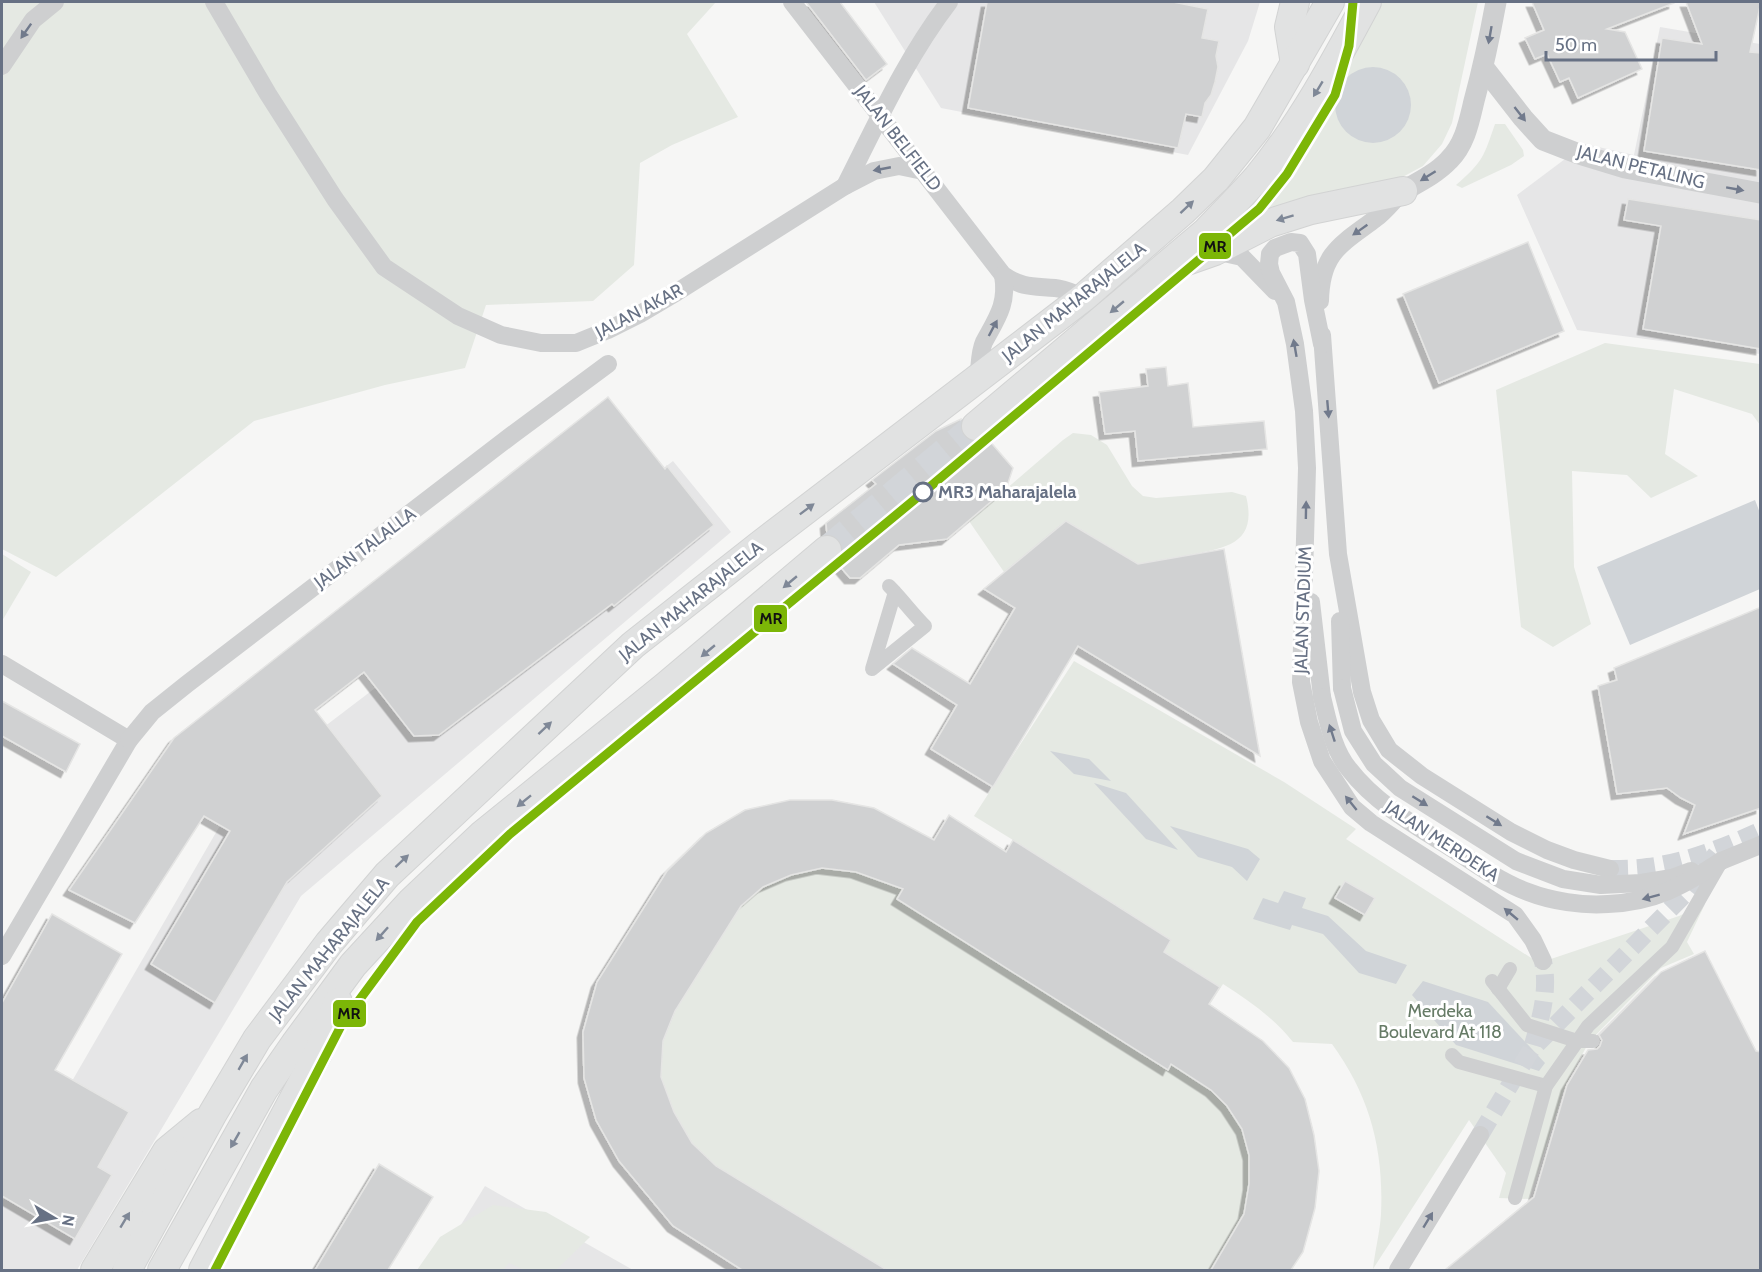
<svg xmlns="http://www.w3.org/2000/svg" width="1762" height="1272" font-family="Cabin,sans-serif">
<defs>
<filter id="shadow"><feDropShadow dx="-5.5" dy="5.5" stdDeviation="0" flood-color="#0004"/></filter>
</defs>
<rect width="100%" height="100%" fill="#f6f6f5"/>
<g fill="#e6e6e7">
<path d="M874 2H1260L1248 41 1188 155 941 108Z"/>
<path d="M1660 27 1760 44V354L1577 330 1517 195 1585 144 1634 155Z"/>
<path d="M673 461 731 532 301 896 77 1270H2V1202L240 791Z"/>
<path d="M485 1186 633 1270H433Z"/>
</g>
<g fill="#e5e9e3">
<path d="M2 2H716L687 34 738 117 672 145 640 163 634 265 593 301 486 305 465 368 385 385 254 421 56 577 2 549Z"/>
<path d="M1374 2H1478L1452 123 1442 144 1423 166 1397 180 1229 226 1277 177 1335 77Z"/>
<path d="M1495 124H1505L1523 150 1524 156 1511 165 1462 188 1456 185C1483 162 1484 156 1495 124Z"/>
<path d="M1605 343 1760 364V425L1752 414 1674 389 1665 454 1698 476 1651 498 1627 475 1572 471 1574 567 1591 624 1553 647 1521 627 1496 390Z"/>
<path d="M1073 433 1091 435 1107 445 1132 486 1143 496 1156 498 1232 492 1246 496C1258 544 1226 548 1189 555 1172 558 1155 561 1138 564L1066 521 1004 572 969 521 1063 440Z"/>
<path d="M2 554 31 572 2 621Z"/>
<path d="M1074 661 1284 782 1356 829 1346 839 1539 963 1679 916 1705 904 1687 942 1694 954 1661 968 1589 1042 1565 1086 1529 1199 1499 1198 1506 1173 1469 1120 1373 1269C1375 1250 1380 1232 1381 1214 1384 1150 1370 1096 1332 1044L1293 1042C1273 1017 1249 1001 1223 984L1210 1004 1263 1041 1305 1099 1314 1135 1319 1171 1315 1208 1303 1252 1291 1270H742L673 1226 619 1161 596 1120 584 1078 583 1032 597 982 667 871 706 833 745 810 790 800H832L874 808 933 840 949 815 1006 851 1013 840 974 816Z"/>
<path d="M493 1205 546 1212 590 1237 556 1270H525L509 1263 503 1270H417L440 1237Z"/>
</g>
<g fill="#d0d4d8">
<circle cx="1373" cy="105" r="38"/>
<path d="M1755 500 1760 513V589L1630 645 1597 567Z"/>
<path d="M1050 751 1089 759 1111 781 1074 774Z"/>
<path d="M1094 783 1126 793 1178 850 1146 839Z"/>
<path d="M1170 826 1248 849 1260 859 1247 881 1232 867 1198 857Z"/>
<path d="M1284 891 1306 898 1302 908 1328 916 1366 951 1407 965 1396 984 1359 973 1323 934 1292 925 1290 930 1253 919 1263 898 1278 903Z"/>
<path d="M1423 981 1488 1002 1545 1063 1539 1071 1456 1045 1412 995Z"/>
</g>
<g fill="#d0d1d2" stroke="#e5e5e4" stroke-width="1.5" filter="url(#shadow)">
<path d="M806 2H840L887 64 866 80Z"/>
<path d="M987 2H1173L1208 9 1202 38 1219 41 1216 56 1218 67 1215 82 1211 95 1205 103 1202 117 1186 114 1178 148 968 108Z"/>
<path d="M1532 2H1674V3L1607 29 1625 32 1642 69 1578 98 1569 78 1560 82 1547 54 1535 59 1525 38 1544 30Z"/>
<path d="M1686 2H1761L1750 52 1761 53V170L1644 151 1662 38 1702 44Z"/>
<path d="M1628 199 1761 220V349L1643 329 1661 226 1624 220Z"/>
<path d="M1528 242 1564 331 1439 383 1403 294Z"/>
<path d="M1166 367 1168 386 1188 383 1193 427 1264 421 1267 449 1138 461 1135 431 1105 434 1099 392 1148 386 1146 369Z"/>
<path d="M608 397 665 469 667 466 714 525 614 606 612 604 439 735 414 736 364 672 315 710 382 796 287 882 215 1003 151 964 230 831 204 816 135 923 69 890 174 738Z"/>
<path d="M961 419 960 428 964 437 970 441 978 442 987 438 1013 468 1006 489 947 539 899 545 860 578H850L837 563 843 555V547L839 539 833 535 827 534 826 523 876 484 872 480 936 431Z"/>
<path d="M1066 521 1138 564 1224 549 1260 756 1078 646 993 787 931 749 957 705 893 664 912 648 970 684 1015 608 984 589Z"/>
<path d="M1761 607V808L1684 834 1695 805 1681 798 1667 788 1617 794 1598 686 1617 680 1614 668Z"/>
<path d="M2 701 80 744 66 772 2 736Z"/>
<path d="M790 800H832L874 808 934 840 949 815 1006 852 1013 840 1171 940 1164 952 1220 987 1209 1004 1263 1041 1289 1068 1305 1099 1314 1135 1319 1171 1315 1208 1303 1252 1291 1270H1211L1244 1214 1249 1184V1155L1242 1129 1227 1106 1211 1090 1171 1064 1168 1070 897 899 903 889 856 872 822 868 791 875 763 887 741 906 675 1011 663 1041 661 1077 674 1112 692 1143 716 1166 887 1270H742L673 1226 619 1161 596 1120 584 1078 583 1032 597 982 667 871 706 833 745 810Z"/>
<path d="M1345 881 1375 898 1365 915 1335 898Z"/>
<path d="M52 914 122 954 55 1070 129 1112 98 1167 112 1175 75 1239 2 1196V1003Z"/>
<path d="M1705 951 1756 1051 1761 1052V1270H1445L1534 1197 1567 1085 1588 1050 1597 1049 1600 1046 1602 1040 1599 1035 1661 972Z"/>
<path d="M379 1164 433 1197 388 1270H315Z"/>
</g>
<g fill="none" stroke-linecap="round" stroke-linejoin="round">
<g stroke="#d2d5d9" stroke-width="18" stroke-dasharray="18 9" stroke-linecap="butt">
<path d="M1610 869C1623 869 1636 869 1648 867 1687 862 1725 847 1760 831"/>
<path d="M1533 1045C1541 1017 1549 991 1543 961"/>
<path d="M1480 1135 1531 1050 1683 896 1721 848"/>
</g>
<path stroke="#d2d5d9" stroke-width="28" stroke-dasharray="28 14" stroke-linecap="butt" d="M827 550 976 426"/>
<defs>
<g id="trunk">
<path d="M1295 2 1289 27 1295 64"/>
<path d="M1178 264 1215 251 1270 223 1311 210 1403 191"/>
<path d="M976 426 1206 232C1223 214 1241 196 1257 178 1301 125 1335 62 1367 2"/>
<path d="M95 1270 167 1151 201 1123"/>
<path d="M127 1270 213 1113 257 1039 329 943 387 875 633 645 760 545 1084 297 1183 211 1216 179 1257 128 1330 2"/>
<path d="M162 1270 264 1089 295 1044 353 965 411 902 482 835 666 686 827 550"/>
<path d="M203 1270 318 1053 338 1002"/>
</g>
</defs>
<use href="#trunk" stroke="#d2d3d3" stroke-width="30"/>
<g stroke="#cecfd0" stroke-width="14">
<path d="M889 586C902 599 912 613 925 626L872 669 895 592"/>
<path d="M1492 981 1527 1025 1577 1041H1593"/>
<path d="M1498 989 1510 969"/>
<path d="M1452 1055 1459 1062 1546 1086"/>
<path d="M1515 1198 1546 1086 1588 1026 1672 947 1721 862"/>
</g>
<g stroke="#cecfd0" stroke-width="18">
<path d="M214 2 268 94 335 199 384 267 458 316 501 335 541 343H576L608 330 640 314 677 292 845 186 874 171 899 166 923 171"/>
<path d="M792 2 1003 275C1022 288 1034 286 1055 288 1065 289 1075 294 1084 297"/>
<path d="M2 66 33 20 55 2"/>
<path d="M845 186C877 123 906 58 949 2"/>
<path d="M1215 251 1242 257 1275 291"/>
<path d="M1320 301C1321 253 1340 245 1375 219 1385 212 1393 201 1402 192"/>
<path d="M1322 335 1338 554 1362 692 1371 720 1389 750 1422 776 1511 832 1547 850 1574 860 1610 869"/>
<path d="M1322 344 1313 300 1307 254 1300 243 1291 242 1275 248 1270 254 1269 264 1271 273 1286 302 1295 344 1304 411 1307 468 1301 682 1309 722 1322 761 1352 807 1371 823 1515 915 1533 940 1543 961"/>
<path d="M978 380C980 368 979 353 984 342 997 318 1008 304 1003 275"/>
<path d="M1311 602 1322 697"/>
<path d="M1340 621 1342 688"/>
<path d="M2 664 129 740 2 956"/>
<path d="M129 740 152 712 187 684 512 435 608 364"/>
<path d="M1721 861 1760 845"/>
<path d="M1398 1270 1480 1135"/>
</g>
<g stroke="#cecfd0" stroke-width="21">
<path d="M1484 68 1523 118 1543 140 1579 154 1625 168 1760 193"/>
<path d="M1403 191C1419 182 1437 173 1449 160 1465 144 1469 122 1474 101 1483 68 1490 35 1496 2"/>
</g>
<use href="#trunk" stroke="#e1e2e2" stroke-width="28"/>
<g stroke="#cecfd0" stroke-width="18">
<path d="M1342 688 1353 731 1374 764 1400 788 1516 861 1563 879 1601 885 1641 883 1672 878 1691 871"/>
<path d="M1322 697C1328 721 1333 750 1349 769 1376 804 1416 826 1453 849 1477 865 1501 882 1528 892 1551 901 1583 906 1608 904 1655 902 1683 886 1721 861"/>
</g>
<defs>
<path id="metro-1" d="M215 1270 343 1022 417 922 510 834 925 491 1259 209 1287 174 1335 95 1349 46 1353 2"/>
</defs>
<use href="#metro-1" stroke="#fff" stroke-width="14"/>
<use href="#metro-1" stroke="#7cb607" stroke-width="9"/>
</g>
<defs><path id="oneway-solid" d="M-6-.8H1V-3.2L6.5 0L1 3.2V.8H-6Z" transform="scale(1.5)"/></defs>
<g fill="#717a8c">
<use href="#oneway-solid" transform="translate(26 31) rotate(125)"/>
<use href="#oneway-solid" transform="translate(1490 35) rotate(100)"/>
<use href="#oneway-solid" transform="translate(1520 114) rotate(52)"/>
<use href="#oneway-solid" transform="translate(882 169) rotate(169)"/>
<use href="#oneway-solid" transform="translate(1428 176) rotate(148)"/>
<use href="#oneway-solid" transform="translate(1735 189) rotate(10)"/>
<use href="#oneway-solid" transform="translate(1360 230) rotate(145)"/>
<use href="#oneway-solid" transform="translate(993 328) rotate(-62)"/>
<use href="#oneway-solid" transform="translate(1295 348) rotate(-100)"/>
<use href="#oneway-solid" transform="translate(1328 409) rotate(85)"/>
<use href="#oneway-solid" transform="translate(1306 510) rotate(-89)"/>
<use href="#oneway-solid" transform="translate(1332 733) rotate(-108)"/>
<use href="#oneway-solid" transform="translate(1420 801) rotate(32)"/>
<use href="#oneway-solid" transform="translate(1351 803) rotate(-129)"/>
<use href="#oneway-solid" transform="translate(1494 821) rotate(32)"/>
<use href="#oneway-solid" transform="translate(1651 897) rotate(165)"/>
<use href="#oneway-solid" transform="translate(1511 914) rotate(-140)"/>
<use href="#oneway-solid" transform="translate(1428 1220) rotate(-59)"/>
</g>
<g fill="#7f8897">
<use href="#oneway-solid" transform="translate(1318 89) rotate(121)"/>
<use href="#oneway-solid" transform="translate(1187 207) rotate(-43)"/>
<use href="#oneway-solid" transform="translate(1285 218) rotate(163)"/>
<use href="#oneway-solid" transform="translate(1117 307) rotate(140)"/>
<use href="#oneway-solid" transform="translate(807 509) rotate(-37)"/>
<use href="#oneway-solid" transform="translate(790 582) rotate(140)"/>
<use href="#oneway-solid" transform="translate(708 651) rotate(140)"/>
<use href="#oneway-solid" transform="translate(545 728) rotate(-43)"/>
<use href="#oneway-solid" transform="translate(524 801) rotate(141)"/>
<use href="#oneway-solid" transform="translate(402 861) rotate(-43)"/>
<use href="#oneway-solid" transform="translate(382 934) rotate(132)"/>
<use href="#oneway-solid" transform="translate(243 1062) rotate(-60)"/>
<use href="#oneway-solid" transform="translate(235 1140) rotate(120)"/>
<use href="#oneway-solid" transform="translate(125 1220) rotate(-59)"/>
</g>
<circle fill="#fff" stroke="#677184" stroke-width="3" cx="923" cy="492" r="9"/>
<g text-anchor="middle" stroke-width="6" stroke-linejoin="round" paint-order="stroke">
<g font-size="18" fill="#677184" stroke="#fff">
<text transform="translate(898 138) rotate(52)" y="6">JALAN BELFIELD</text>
<text transform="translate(1641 167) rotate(14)" y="6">JALAN PETALING</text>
<text transform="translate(1074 302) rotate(-39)" y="6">JALAN MAHARAJALELA</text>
<text transform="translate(639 311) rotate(-28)" y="6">JALAN AKAR</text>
<text transform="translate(365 548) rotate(-37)" y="6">JALAN TALALLA</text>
<text transform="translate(691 601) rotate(-39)" y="6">JALAN MAHARAJALELA</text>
<text transform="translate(1303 610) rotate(-88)" y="6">JALAN STADIUM</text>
<text transform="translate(1442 841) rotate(33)" y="6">JALAN MERDEKA</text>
<text transform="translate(329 949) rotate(-51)" y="6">JALAN MAHARAJALELA</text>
</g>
<g font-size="18" font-weight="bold" fill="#677184" stroke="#fff" text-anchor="start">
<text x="938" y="498">MR3 Maharajalela</text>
</g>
<g font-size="18" fill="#667b66" stroke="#fff">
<text x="1440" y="1017">Merdeka<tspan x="1440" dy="21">Boulevard At 118</tspan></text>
</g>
</g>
<g stroke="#fff" stroke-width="2">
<rect x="1198" y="232" width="34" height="28" rx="6" fill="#7cb607"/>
<rect x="753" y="604" width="35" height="29" rx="6" fill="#7cb607"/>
<rect x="332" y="999" width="35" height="29" rx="6" fill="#7cb607"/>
</g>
<g font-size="16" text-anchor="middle" font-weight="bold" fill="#111">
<text x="1215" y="252">MR</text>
<text x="771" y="624">MR</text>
<text x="349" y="1019">MR</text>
</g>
<rect width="1762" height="1272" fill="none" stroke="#677184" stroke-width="6"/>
<g transform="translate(54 1218) rotate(100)" stroke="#ffffff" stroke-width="4.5" paint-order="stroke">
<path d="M0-4.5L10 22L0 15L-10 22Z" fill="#677184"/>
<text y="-9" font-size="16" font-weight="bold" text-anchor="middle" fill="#677184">N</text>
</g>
<path d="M1546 51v9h170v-9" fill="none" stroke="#677184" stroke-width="3"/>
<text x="1555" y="51" font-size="18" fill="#677184" stroke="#ffffff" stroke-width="4.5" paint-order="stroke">50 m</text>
</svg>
